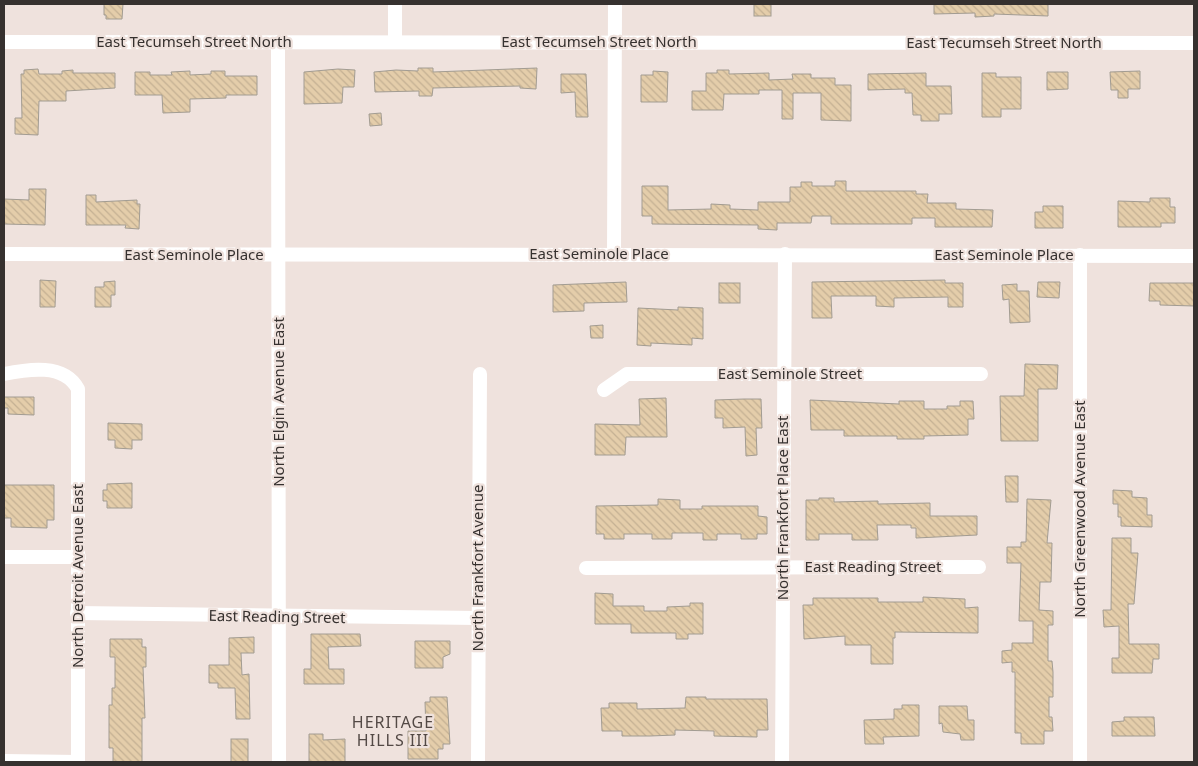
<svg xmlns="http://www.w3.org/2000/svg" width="1198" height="766" font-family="'Noto Sans',sans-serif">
<defs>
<pattern id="building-back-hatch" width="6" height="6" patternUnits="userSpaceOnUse" patternTransform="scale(1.25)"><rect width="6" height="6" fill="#e4cdaa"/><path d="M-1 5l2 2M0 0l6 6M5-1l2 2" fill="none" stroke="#c4b093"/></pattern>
</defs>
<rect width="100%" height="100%" fill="#efe2dd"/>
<g fill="url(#building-back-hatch)" stroke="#a29c92">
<path d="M104 4H123L122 19H106V15H104Z"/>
<rect x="754" y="4" width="17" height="12"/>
<path d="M934 4H1048V16L994 14V16L975 17V13L934 14Z"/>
<path d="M418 68H433V72L537 68 536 89 520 88V86L433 88 432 96H419V91L375 92 374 72 396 70 418 71Z"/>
<path d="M38 69 39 74H62V71L73 70V73H115V88L66 91V101H39L38 135 15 134V118H22L21 74H24V70Z"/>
<path d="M338 69 355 70 354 87H343L342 103 304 104V72Z"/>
<path d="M717 70H729V74L769 73V80L793 79 792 74H811V78H835V85H851V121L821 120V93H793V119H782V90H759V94H724L723 110H692V91H706V73H717Z"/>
<path d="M190 71V75L211 74V71H225V76H257V95H226V98L190 99V112L163 113 162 95H135V72H150V75H172L171 72Z"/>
<path d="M653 71 668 72 667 102H641V75H653Z"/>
<path d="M1140 71V89H1128V98H1118V90H1111L1110 72Z"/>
<path d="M1047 72H1068V89L1047 90Z"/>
<path d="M926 73V86H951L952 114H939V121H921V115H913L912 93H905V89L868 90V74Z"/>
<path d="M982 73H996V77H1021V109H1001V117H982Z"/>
<path d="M561 74H586L588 117H576L575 92 561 93Z"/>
<path d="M381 113 382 125 370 126 369 114Z"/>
<path d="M835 181H846V191H916V194H928L927 203H956V209L993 210 992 227H935V218H912V224H831V216H812L811 223H777V230L758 229V225L652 224V216H642V186H668V210L711 209V204L730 205V209L758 210V202H790V187H801V182H812V186H835Z"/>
<path d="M29 189H46L45 225 4 224V199L29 200Z"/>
<path d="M86 195H96V202L137 200V204H140L139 229 125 228 126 225H86Z"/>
<path d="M1150 198H1170V207H1175V223H1161V227H1118V201L1150 202Z"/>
<path d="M1043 206H1063V228H1035V212H1043Z"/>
<path d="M40 280 56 281 55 307H40Z"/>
<path d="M945 280V283H963V307H948V297L894 298V307L876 306V296H831L832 318H812V282Z"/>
<path d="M115 281V295H111V307H95V287H104V282Z"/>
<path d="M626 282 627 302 584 303V311L553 312V285Z"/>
<path d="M1038 282H1060L1059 298 1037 297Z"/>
<rect x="719" y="283" width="21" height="20"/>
<path d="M1150 283H1194V306L1160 305V301H1149Z"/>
<path d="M1017 284V291H1029L1030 322 1010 323 1009 299 1003 300 1002 285Z"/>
<path d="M678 307 703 308V339L692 338V345L651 343V346L637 345 638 308 678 310Z"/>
<path d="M603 325V338H591L590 326Z"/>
<path d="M1025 364 1058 365 1057 389H1038V441H1001L1000 396H1024Z"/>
<path d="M4 397H34V415L8 414V408H4Z"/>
<path d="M666 398 667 437H626L625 455H595V424L640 425 639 399Z"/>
<path d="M744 399H761L762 428H756L757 455 746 456 745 427 723 428V418H715V400Z"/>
<path d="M810 400 899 404V401H924V409H947V406H960V401H973L974 419H968V435L924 436V439H897V436H844V430H811Z"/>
<path d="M108 423 142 424V440H132V449L115 448V440H108Z"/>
<path d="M1005 476H1018V502H1006Z"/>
<path d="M132 483V508H107V501H103V490H107V484Z"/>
<path d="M4 485H54V520H47V528L11 527V518H4Z"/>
<path d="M1113 490 1132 491V497L1147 498V515H1152V527L1121 526V517H1118V504H1113Z"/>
<path d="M819 498H834V502L878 501V504L930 503V516H977V535L916 538V528H911V525H877L878 540H852V534H819V540H806V500H819Z"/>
<path d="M658 499 680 500V509H702V506H758V516L767 517V534H757V539H741V534H717V540H703V533H672V539H652V534H624V539H604V534H596V506L658 505Z"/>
<path d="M1027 499 1051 500 1047 543H1052L1051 582H1040L1039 610 1053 611V625H1048V661H1052L1053 672V697H1049V717H1052L1053 731H1044V744H1021V733H1015V672H1012V662L1002 663V651L1012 650V643H1033V621H1019L1021 563H1007V547H1021V542H1026Z"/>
<path d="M1112 538H1131V553H1138L1134 604H1128L1129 644H1159V659H1153L1152 673H1112V658H1119V626L1104 627 1103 610H1111Z"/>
<path d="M595 593 613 594V606H644V611H667V607L690 606V603H703V634H688V639H676V633H631V624H595Z"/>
<path d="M923 597 965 599V608L978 607V633L895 632V638H893V664H871V645H845V636L804 639 803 605H813V598H878V602H923Z"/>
<path d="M311 634H360L361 646 328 647 329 669H344V684H304V669H311Z"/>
<path d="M254 637V653H241L242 675 249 674 250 719H236L235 688H218V683H209V665H229V638Z"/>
<path d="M110 639H142V647H146V667H143L145 718H142V762H113V748H109V705H112V688H115V657H110Z"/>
<path d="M415 641H450V654L443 657V668H415Z"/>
<path d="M430 697H447L450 744H443V749H438V759H408V731H426L425 702H430Z"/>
<path d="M686 697H706V699H767L768 730H757V737L714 736V731L675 730V735L650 736H622V731H602L601 708H609V703H637V709L685 708Z"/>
<path d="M902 705H919V736L883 737 884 744H865L864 720 894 719V709H902Z"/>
<path d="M939 706H967L968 720H974V740H961L960 734 943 732 942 723 939 724Z"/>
<path d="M1124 717H1154L1155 736H1112V722L1124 721Z"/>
<path d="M309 734H323V740L345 739V762H309Z"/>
<rect x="231" y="739" width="17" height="23"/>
</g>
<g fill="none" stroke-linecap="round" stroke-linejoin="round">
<g stroke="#fff" stroke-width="14">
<path d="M4 42 1194 43"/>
<path d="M278 42 279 762"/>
<path d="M395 42V4"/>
<path d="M4 254 1194 256"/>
<path d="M614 254 615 4"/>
<path d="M1080 255V762"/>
<path d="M4 374C28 369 64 363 78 389V762"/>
<path d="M604 390 627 374H981"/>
<path d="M4 557H79"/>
<path d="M586 568 979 567"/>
<path d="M77 613 478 618"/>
<path d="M4 761 78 762"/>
<path d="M478 762 480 374"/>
<path d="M782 762 785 254"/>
</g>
</g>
<g text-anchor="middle" stroke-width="4.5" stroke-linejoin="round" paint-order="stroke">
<g font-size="15" fill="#36312f" stroke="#efe2dd">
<text x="194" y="47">East Tecumseh Street North</text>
<text x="599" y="47">East Tecumseh Street North</text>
<text x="1004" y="48">East Tecumseh Street North</text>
<text x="599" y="259">East Seminole Place</text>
<text x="194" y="260">East Seminole Place</text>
<text x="1004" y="260">East Seminole Place</text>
<text x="790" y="379">East Seminole Street</text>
<text transform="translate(279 402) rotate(-90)" y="5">North Elgin Avenue East</text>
<text transform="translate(783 508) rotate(-90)" y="5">North Frankfort Place East</text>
<text transform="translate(1080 509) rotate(-90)" y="5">North Greenwood Avenue East</text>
<text x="873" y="572">East Reading Street</text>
<text transform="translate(478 568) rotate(-90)" y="5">North Frankfort Avenue</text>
<text transform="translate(78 576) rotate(-90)" y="5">North Detroit Avenue East</text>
<text transform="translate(277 617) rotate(1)" y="5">East Reading Street</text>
</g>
<g font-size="16" letter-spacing="1" fill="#534945" stroke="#efe2dd">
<text x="393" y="728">HERITAGE<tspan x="393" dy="18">HILLS III</tspan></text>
</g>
</g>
<rect width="1198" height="766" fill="none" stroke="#36312f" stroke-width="10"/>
</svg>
